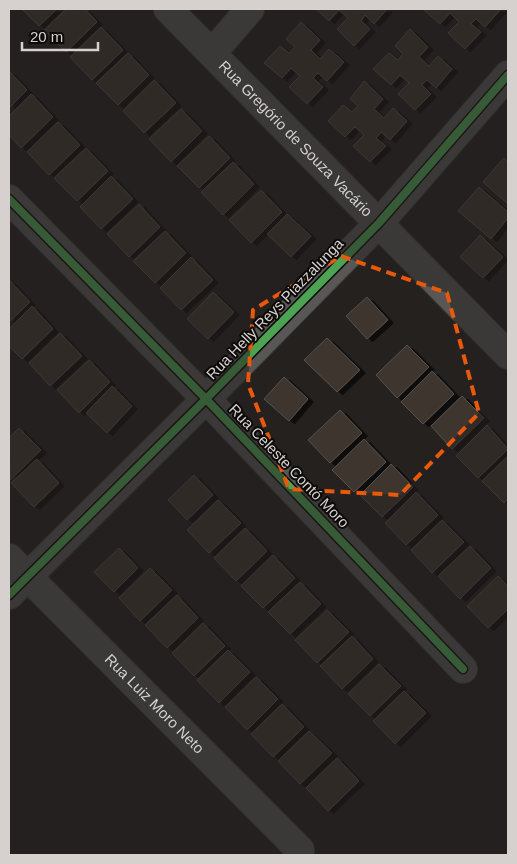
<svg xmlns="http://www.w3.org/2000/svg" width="517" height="864" font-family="Helvetica,sans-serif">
<defs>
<filter id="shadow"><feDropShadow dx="5.5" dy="3" stdDeviation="0" flood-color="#0009"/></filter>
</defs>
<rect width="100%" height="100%" fill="#24211f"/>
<g fill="#3e362f" stroke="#54514f" filter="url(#shadow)">
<path d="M22 9H57L39 26Z"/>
<path d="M66 9H85L97 22 66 52 44 30Z"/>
<path d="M316 9H387L374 24 365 15 361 21 370 29 354 46 337 29 348 18 339 10 329 21Z"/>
<path d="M423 9H501L485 27 476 19 471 24 481 32 465 49 448 33 459 22 450 13 440 24Z"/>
<path d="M301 22 320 40 311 50 320 59 329 49 344 62 327 81 318 73 313 78 323 87 307 104 289 87 300 76 291 68 282 78 264 63 280 46 289 53 295 47 286 39Z"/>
<path d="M101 27 123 50 92 80 70 57Z"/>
<path d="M410 29 428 47 419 57 429 66 438 56 452 69 436 88 427 80 422 85 431 94 415 110 398 94 409 83 400 75 391 85 373 69 389 53 398 60 403 54 395 46Z"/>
<path d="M128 53 149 75 118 105 96 83Z"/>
<path d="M9 71 27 90 9 108Z"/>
<path d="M154 80 176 103 144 133 123 111Z"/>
<path d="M364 81 383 99 374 109 384 118 393 108 407 121 390 140 381 132 376 138 386 146 370 162 353 146 364 135 355 127 345 137 328 121 343 105 352 112 358 106 350 99Z"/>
<path d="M31 94 53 117 21 148 9 135V116Z"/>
<path d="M181 109 202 131 171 162 149 139Z"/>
<path d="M58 122 80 145 49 175 27 152Z"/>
<path d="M209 136 230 158 199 188 177 166Z"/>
<path d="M86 148 108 171 77 201 54 178Z"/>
<path d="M504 158 508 162V204L483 182Z"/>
<path d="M233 162 254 184 223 215 201 192Z"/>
<path d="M111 176 133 199 101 229 80 207Z"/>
<path d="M479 187 508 212V218L491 239 458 211Z"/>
<path d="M261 190 282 212 251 243 229 220Z"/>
<path d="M139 204 160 227 129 257 107 234Z"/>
<path d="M287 214 311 236 291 257 267 234Z"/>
<path d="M165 231 186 253 155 283 133 261Z"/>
<path d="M480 235 503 257 483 278 460 257Z"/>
<path d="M191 257 213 280 181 310 160 288Z"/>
<path d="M9 280 30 302 9 322Z"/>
<path d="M213 292 234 312 208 339 187 319Z"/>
<path d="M367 297 388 320 367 339 346 316Z"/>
<path d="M32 306 53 329 22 359 9 346V329Z"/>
<path d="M60 333 82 356 50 386 29 363Z"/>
<path d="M327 338 360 370 337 392 304 360Z"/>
<path d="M407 345 429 367 397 398 376 375Z"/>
<path d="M89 360 110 382 79 413 57 390Z"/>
<path d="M432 371 454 394 423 424 401 402Z"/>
<path d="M284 377 308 399 289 421 264 399Z"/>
<path d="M112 386 132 406 107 433 86 413Z"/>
<path d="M462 396 484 418 452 449 431 426Z"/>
<path d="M340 410 362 433 330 463 308 440Z"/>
<path d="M487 425 508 449 478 478 456 456Z"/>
<path d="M19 428 41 450 10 480 9 438Z"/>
<path d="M364 439 386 462 354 492 332 470Z"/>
<path d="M508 456V499L504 503 482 481Z"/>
<path d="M37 459 59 483 34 507 11 483Z"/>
<path d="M391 464 413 487 382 517 360 495Z"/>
<path d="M194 475 213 495 187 520 168 500Z"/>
<path d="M416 492 438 515 406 545 385 523Z"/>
<path d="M218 500 241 523 209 553 187 530Z"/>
<path d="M442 520 464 542 432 573 411 550Z"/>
<path d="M245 528 267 551 236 581 214 558Z"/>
<path d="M470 546 491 568 460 599 438 576Z"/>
<path d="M119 548 138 568 114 592 94 572Z"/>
<path d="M273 555 295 578 263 608 241 586Z"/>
<path d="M150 568 172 590 140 621 119 598Z"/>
<path d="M498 576 508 586V609L488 628 467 606Z"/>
<path d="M300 582 321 604 290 634 268 612Z"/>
<path d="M177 595 198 618 167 648 145 625Z"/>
<path d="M327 610 349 632 317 663 295 640Z"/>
<path d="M203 623 225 646 194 676 172 653Z"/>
<path d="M352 636 373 659 342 689 320 666Z"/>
<path d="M228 650 250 672 219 703 197 680Z"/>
<path d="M379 664 401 686 370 716 348 694Z"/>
<path d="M256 677 278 699 247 730 225 707Z"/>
<path d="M404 691 426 713 395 744 373 721Z"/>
<path d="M282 704 304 727 273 757 251 734Z"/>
<path d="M309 731 332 753 300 784 278 761Z"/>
<path d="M337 758 359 781 328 811 306 788Z"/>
</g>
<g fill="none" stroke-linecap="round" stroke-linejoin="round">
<defs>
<g id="minor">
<path id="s1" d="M168 9 508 355"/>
<path d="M212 53 250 9"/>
<path d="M9 199 206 399 463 669"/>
<path id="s2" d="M9 558 300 850"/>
<path d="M9 595 206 399 379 223 508 75"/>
</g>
</defs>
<use href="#minor" stroke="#403d3c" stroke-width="30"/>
<use href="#minor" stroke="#585756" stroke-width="28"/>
<defs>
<g id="cycleway">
<path d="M9 199 206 399 463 669"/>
<path d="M9 595 206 399 379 223 508 75"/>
</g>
</defs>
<use href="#cycleway" stroke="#0d0b09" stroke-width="11"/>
<use href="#cycleway" stroke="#4ca352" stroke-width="8"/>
</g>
<path d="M0 0H517V864H0ZM341 256 447 293 479 413 400 495 289 489 248 384 253 310Z" fill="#24211f" fill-opacity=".55" fill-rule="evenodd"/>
<path fill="none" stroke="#e8590c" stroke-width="4" stroke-dasharray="10 6" stroke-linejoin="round" d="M341 256 447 293 479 413 400 495 289 489 248 384 253 310Z"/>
<g text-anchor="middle" stroke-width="4" stroke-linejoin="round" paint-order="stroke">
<g font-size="15" fill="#d6d1ce" stroke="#0d0b09">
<text dy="5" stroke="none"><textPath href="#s1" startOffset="182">Rua Gregório de Souza Vacário</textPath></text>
<text transform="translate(275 309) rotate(-46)" y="5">Rua Helly Reys Piazzalunga</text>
<text transform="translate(289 466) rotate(46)" y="5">Rua Celeste Contó Moro</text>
<text dy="5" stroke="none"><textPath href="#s2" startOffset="206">Rua Luiz Moro Neto</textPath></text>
</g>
</g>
<rect width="517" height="864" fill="none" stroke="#d6d1ce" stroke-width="20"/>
<path d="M22 42v8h76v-8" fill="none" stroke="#d6d1ce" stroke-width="2.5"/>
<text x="30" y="42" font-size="15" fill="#d6d1ce" stroke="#0d0b09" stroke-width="4" paint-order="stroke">20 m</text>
</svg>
